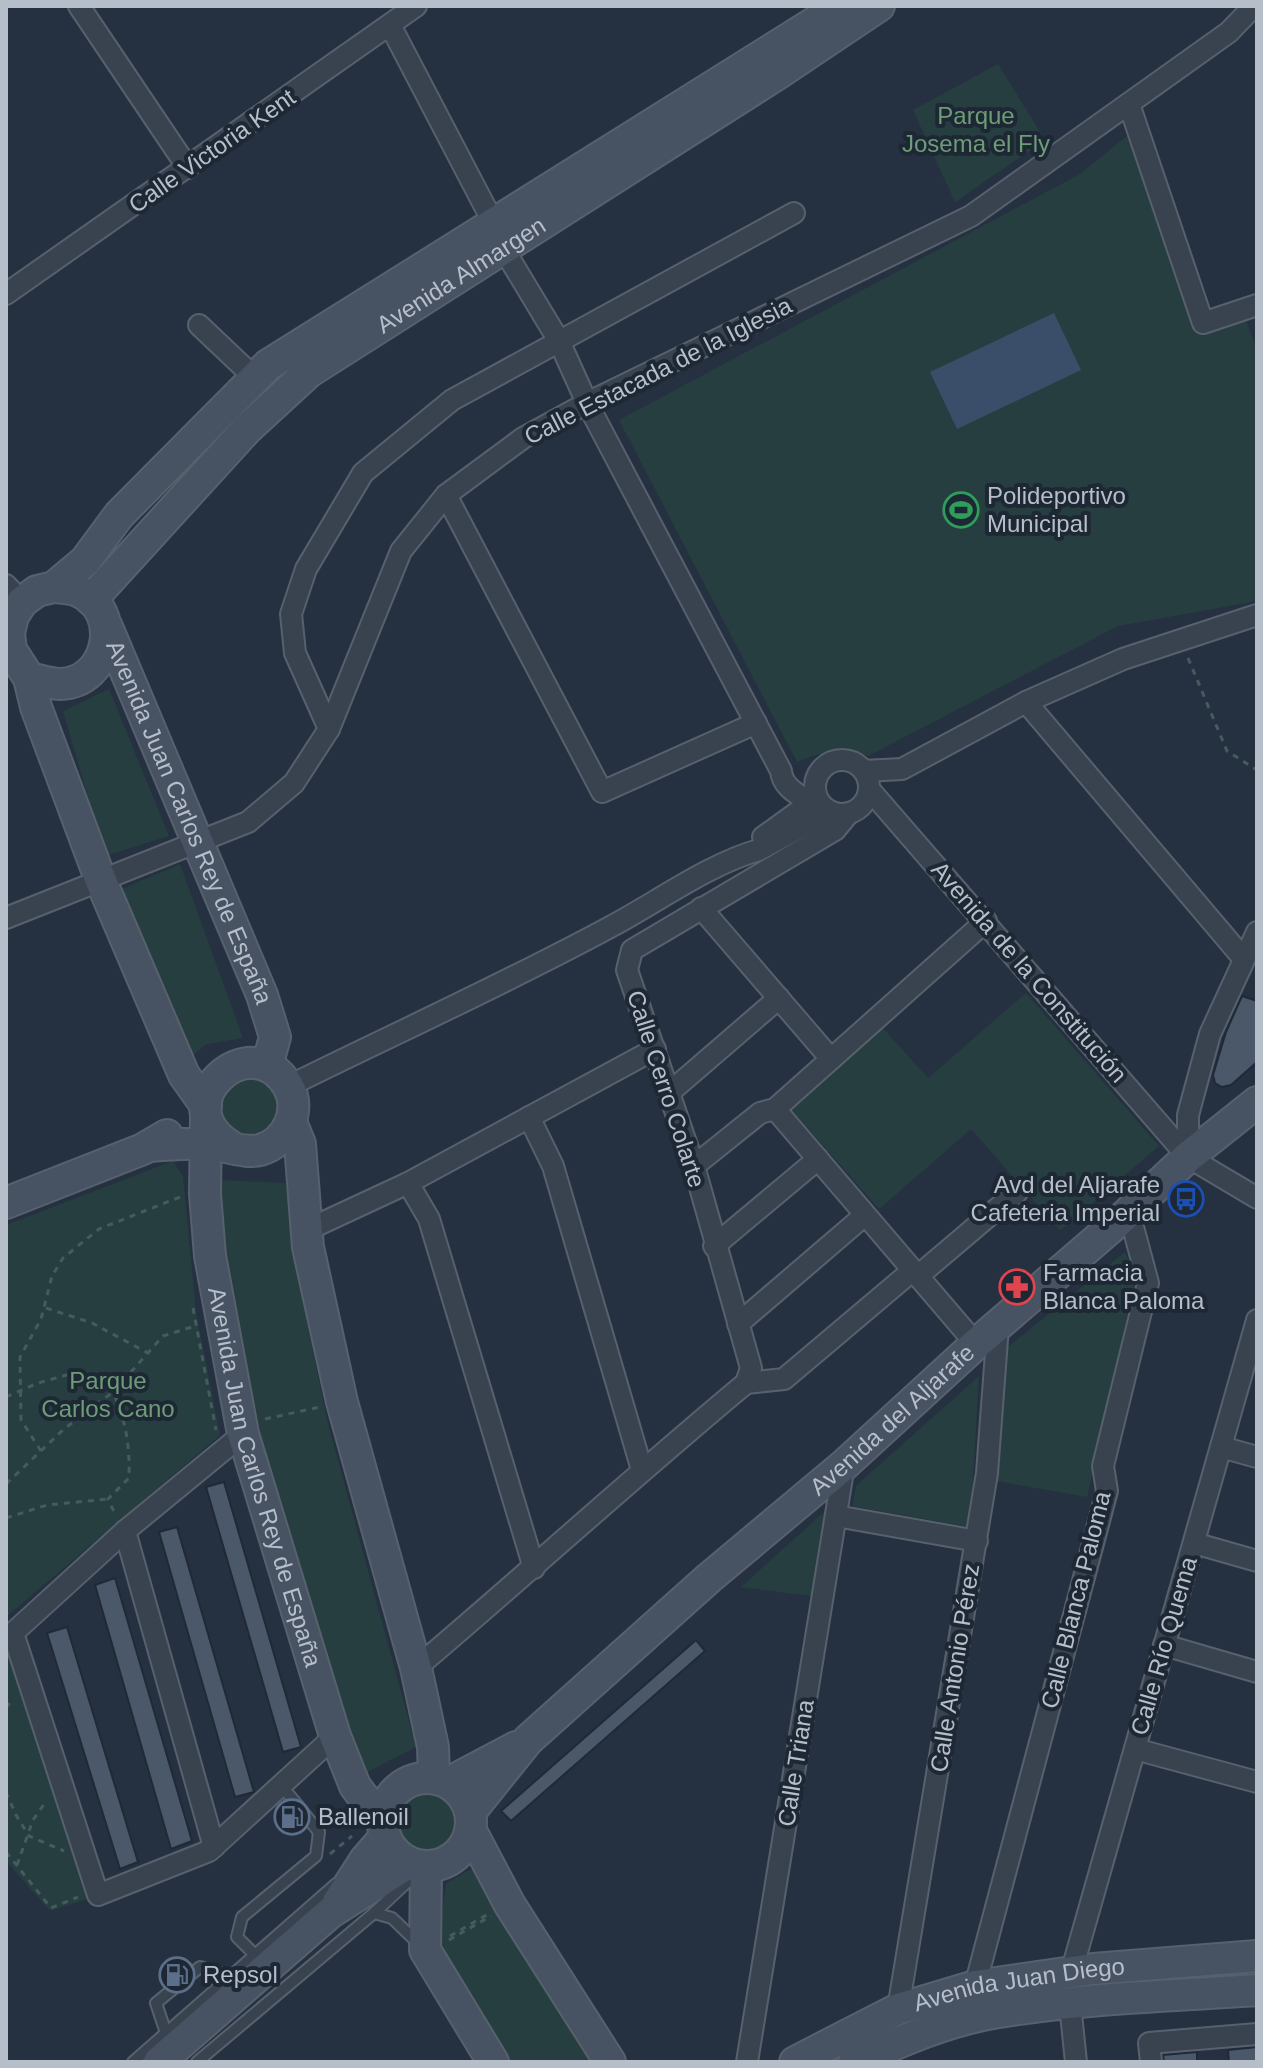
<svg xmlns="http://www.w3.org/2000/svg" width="1263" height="2068" font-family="Arial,sans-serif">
<rect width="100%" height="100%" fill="#253140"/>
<g fill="#273e41">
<path d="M998 64 1045 140 955 202 913 110Z"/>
<path d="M1143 123 1207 313 1245 317 1257 350V601L1118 626 868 756C838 749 825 750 797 762L619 420 1080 174Z"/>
<path d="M109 689 169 836 105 856 63 711Z"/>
<path d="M180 864 243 1038 207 1044 189 1058 117 891Z"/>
<path d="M1026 993 1159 1146 1060 1231 971 1129 879 1209 790 1108 882 1027 928 1078Z"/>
<path d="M252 1074 279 1090 280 1123 252 1141 223 1127C217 1087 215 1090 252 1074Z"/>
<path d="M173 1161 183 1177 196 1312 220 1435 6 1617V1225Z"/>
<path d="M219 1180 285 1183 306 1317 327 1420 416 1747 362 1775 254 1431 218 1253Z"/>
<path d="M1125 1252 1136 1275 1087 1497 997 1481 1002 1352Z"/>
<path d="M979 1376 970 1527 852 1506 856 1486Z"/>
<path d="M825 1511 812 1596 741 1587Z"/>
<path d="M6 1635 87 1899 50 1911 6 1861Z"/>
<circle cx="427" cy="1822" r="34"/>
<path d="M474 1867 593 2062H505L437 1950 446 1884Z"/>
</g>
<path fill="#3b4e69" d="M1054 313 1081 370 957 429 930 372Z"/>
<g fill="#4b5869" stroke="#202a37" stroke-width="2">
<path d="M1242 996 1257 1001V1062L1231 1085 1222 1087 1215 1083 1213 1075 1226 1032Z"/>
<path d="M224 1482 301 1747 283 1752 206 1487Z"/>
<path d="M177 1527 254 1792 235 1797 159 1532Z"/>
<path d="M115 1578 192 1841 171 1849 95 1585Z"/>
<path d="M67 1627 138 1862 120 1869 47 1633Z"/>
<path d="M696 1640 705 1651 511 1821 501 1811Z"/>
<path d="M1257 2047V2062H1229L1228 2050Z"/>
<path d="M1197 2052V2062H1164L1163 2055Z"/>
</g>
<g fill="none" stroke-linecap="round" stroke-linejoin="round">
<defs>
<g id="lane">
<path d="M374 1913 392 1918 420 1945"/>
<path d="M255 1955 237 1937 242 1917 316 1856 319 1832 281 1785"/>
<path d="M166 2033 156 2003 200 1967 231 1977"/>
<path d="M133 2062 336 1884"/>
<path d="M197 2062 374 1913 419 1871"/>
</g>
<g id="street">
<path d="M79 6 188 168"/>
<path d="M390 25 493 222 503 248 559 341 587 403 781 771C782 786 797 794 809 802"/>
<path d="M1129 104 1203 323 1257 305"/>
<path d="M6 294 416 6"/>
<path d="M199 325 255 378"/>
<path d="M446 495 602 792 756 723"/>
<path d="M6 585 22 602"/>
<path d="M1026 702 1243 958"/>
<path d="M329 729 295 653 291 614 306 569 363 473 452 400 794 213"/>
<circle cx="842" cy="787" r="27"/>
<path d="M864 771 902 769 1026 702 1123 659 1257 615"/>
<path d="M869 789 1188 1157 1257 1198"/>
<path d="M763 837 817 798"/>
<path d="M701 908 831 1059"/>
<path d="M6 918 248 822 294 783 329 729 401 551 446 495 523 438 587 403 971 216 1229 32 1254 6"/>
<path d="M289 1086C396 1033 507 983 612 926 657 902 711 863 759 850L830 811"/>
<path d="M670 1092 779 998"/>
<path d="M775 1109 976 1344"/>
<path d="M529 1117 553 1166 642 1470"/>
<path d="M1188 1157V1115L1210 1034 1257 932"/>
<path d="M694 1166 760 1113 775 1109 986 921"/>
<path d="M408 1183 429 1219 534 1568"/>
<path d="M307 1230 408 1183 655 1049"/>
<path d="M714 1246 818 1159"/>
<path d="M918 1276 1017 1192"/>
<path d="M738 1324 865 1215"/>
<path d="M746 1383 751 1368 694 1166 627 970 632 950 835 830 849 813"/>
<path d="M746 1383 784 1379 913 1270"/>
<path d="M243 1434 125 1531 13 1633 98 1895 209 1851 335 1736"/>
<path d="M1221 1447 1257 1457"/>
<path d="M836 1516 977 1541"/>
<path d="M125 1531 214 1847"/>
<path d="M1194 1543 1257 1561"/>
<path d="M1164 1645 1257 1672"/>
<path d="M416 1668C527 1574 634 1476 746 1383"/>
<path d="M1135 1749 1257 1782"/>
<path d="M1071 1973 1257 1320"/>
<path d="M975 1986 1107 1491 1103 1466 1148 1283 1129 1212"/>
<path d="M1070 2004 1076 2062"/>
<path d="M898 2009 987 1473 998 1326"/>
<path d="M747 2062 844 1465"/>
<path d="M1151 2062 1149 2043 1257 2034"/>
</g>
<g id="secondary">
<path d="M54 587C61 588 71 588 78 591 124 610 110 683 60 684 50 684 39 680 29 678L11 650 9 633 13 616 22 602 37 591 54 587 85 561 119 515 268 365 841 6"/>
<path id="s1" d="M91 600 247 429 309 372 779 73 879 6"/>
<path id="s2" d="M107 627 262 995 275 1037 267 1066"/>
<path d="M29 678 36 707 101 881 184 1075 206 1106"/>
<path id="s3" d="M206 1116 205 1194 210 1256 243 1434 335 1736 355 1786 382 1822"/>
<path d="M291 1122 300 1144 308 1247 342 1402 416 1668 433 1747 434 1778"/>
<path d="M150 1146C168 1145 187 1143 205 1144 223 1144 243 1154 260 1150 287 1143 302 1110 288 1086 252 1023 160 1104 232 1147"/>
<path d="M6 1203 143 1149 167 1135"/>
<circle cx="427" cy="1822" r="44"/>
<path d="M448 1783 516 1747"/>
<path id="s4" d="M471 1811 528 1740 709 1578 844 1465 976 1344 1129 1212 1188 1157 1257 1102"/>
<path d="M471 1831 510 1905 610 2062"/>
<path d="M426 1867 425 1950 493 2062"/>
<path d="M338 1902 365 1860 385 1837"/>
<path d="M159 2062 330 1913 408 1863"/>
<path id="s5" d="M795 2062 898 2009 975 1986 1093 1969 1257 1956"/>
<path d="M854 2062C901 2041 948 2020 999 2012 1084 1998 1171 1996 1257 1990"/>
</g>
</defs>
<use href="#lane" stroke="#57616d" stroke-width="14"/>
<use href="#street" stroke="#57616d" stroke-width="24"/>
<use href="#secondary" stroke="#57616d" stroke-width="34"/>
<g stroke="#455b5e" stroke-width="3" stroke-dasharray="6 6" stroke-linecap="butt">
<path d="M1188 658 1227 751 1257 770"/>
<path d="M46 1308 92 1323 148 1353"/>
<path d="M193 1308 216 1430"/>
<path d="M6 1397 38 1383 70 1374 113 1392C126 1421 130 1446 129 1478L108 1499 115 1514"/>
<path d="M265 1419 320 1407"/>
<path d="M41 1451 21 1420 20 1357 41 1319 52 1276 63 1258 99 1229 180 1197"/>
<path d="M6 1484 64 1429 113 1392 163 1336 195 1326"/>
<path d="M6 1518 47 1505 108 1499"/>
<path d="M6 1708 13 1698"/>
<path d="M6 1792 16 1815 29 1836 64 1851"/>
<path d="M6 1852 51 1908 78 1897"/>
<path d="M330 1854 352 1836"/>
<path d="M17 1865 33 1820 47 1800"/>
<path d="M450 1936 488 1914"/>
<path d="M449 1940 491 1916"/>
</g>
<use href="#lane" stroke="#394350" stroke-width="10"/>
<use href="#street" stroke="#394350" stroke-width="20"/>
<use href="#secondary" stroke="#475263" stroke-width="30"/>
</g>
<defs>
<symbol id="stadium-ring" viewBox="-11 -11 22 22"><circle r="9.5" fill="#1e2835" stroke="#2e9e5b" stroke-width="1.5"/><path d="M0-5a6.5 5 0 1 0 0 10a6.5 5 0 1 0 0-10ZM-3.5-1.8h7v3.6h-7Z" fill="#2e9e5b"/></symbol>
<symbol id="bus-ring" viewBox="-11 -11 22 22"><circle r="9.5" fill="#1e2835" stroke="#1a4fb4" stroke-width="1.5"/><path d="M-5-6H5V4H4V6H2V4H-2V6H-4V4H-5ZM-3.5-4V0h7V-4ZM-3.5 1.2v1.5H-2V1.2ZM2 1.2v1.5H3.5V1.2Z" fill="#1a4fb4"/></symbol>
<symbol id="pharmacy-ring" viewBox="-11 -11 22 22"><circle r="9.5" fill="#1e2835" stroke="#e0444e" stroke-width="1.5"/><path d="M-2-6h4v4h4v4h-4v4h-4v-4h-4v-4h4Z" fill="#e0444e"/></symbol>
<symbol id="fuel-ring" viewBox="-11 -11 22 22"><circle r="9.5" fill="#1e2835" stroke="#5c6f8a" stroke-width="1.5"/><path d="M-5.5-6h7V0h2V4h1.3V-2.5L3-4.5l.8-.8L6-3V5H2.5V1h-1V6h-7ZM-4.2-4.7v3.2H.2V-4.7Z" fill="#5c6f8a"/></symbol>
</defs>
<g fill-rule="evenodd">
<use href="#stadium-ring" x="941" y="490" width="40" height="40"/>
<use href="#bus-ring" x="1166" y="1179" width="40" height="40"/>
<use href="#pharmacy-ring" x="997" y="1267" width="40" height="40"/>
<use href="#fuel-ring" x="272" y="1797" width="40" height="40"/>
<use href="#fuel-ring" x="157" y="1955" width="40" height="40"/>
</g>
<g text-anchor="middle" stroke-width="8" stroke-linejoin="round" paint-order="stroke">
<g font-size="24" fill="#6d9c77" stroke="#1e2835">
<text x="976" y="124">Parque<tspan x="976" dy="28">Josema el Fly</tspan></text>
<text x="108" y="1389">Parque<tspan x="108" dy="28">Carlos Cano</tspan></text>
</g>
<g font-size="24" fill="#b6beca" stroke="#1e2835">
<text transform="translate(212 151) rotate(-35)" y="8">Calle Victoria Kent</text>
<text dy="8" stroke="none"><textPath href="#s1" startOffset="496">Avenida Almargen</textPath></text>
<text transform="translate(658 371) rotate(-27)" y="8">Calle Estacada de la Iglesia</text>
<text dy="8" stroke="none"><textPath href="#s2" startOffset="212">Avenida Juan Carlos Rey de España</textPath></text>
<text transform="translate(1029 972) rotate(49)" y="8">Avenida de la Constitución</text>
<text transform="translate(666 1089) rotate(72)" y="8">Calle Cerro Colarte</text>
<text dy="8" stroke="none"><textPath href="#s4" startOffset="576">Avenida del Aljarafe</textPath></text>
<text dy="8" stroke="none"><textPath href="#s3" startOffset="368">Avenida Juan Carlos Rey de España</textPath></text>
<text transform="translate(1076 1600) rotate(-76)" y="8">Calle Blanca Paloma</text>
<text transform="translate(1164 1646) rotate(-74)" y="8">Calle Río Quema</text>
<text transform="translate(955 1668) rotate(-81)" y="8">Calle Antonio Pérez</text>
<text transform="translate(796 1763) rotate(-81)" y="8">Calle Triana</text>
<text dy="8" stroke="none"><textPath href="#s5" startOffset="240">Avenida Juan Diego</textPath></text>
</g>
<g font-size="24" fill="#b6beca" stroke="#1e2835" text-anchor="start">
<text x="987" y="504">Polideportivo<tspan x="987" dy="28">Municipal</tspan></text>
<text x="1160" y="1193" text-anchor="end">Avd del Aljarafe<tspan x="1160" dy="28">Cafeteria Imperial</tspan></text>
<text x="1043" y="1281">Farmacia<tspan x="1043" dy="28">Blanca Paloma</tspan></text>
<text x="318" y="1825">Ballenoil</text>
<text x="203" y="1983">Repsol</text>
</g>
</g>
<rect width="1263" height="2068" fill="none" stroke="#b6beca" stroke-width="16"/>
</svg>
